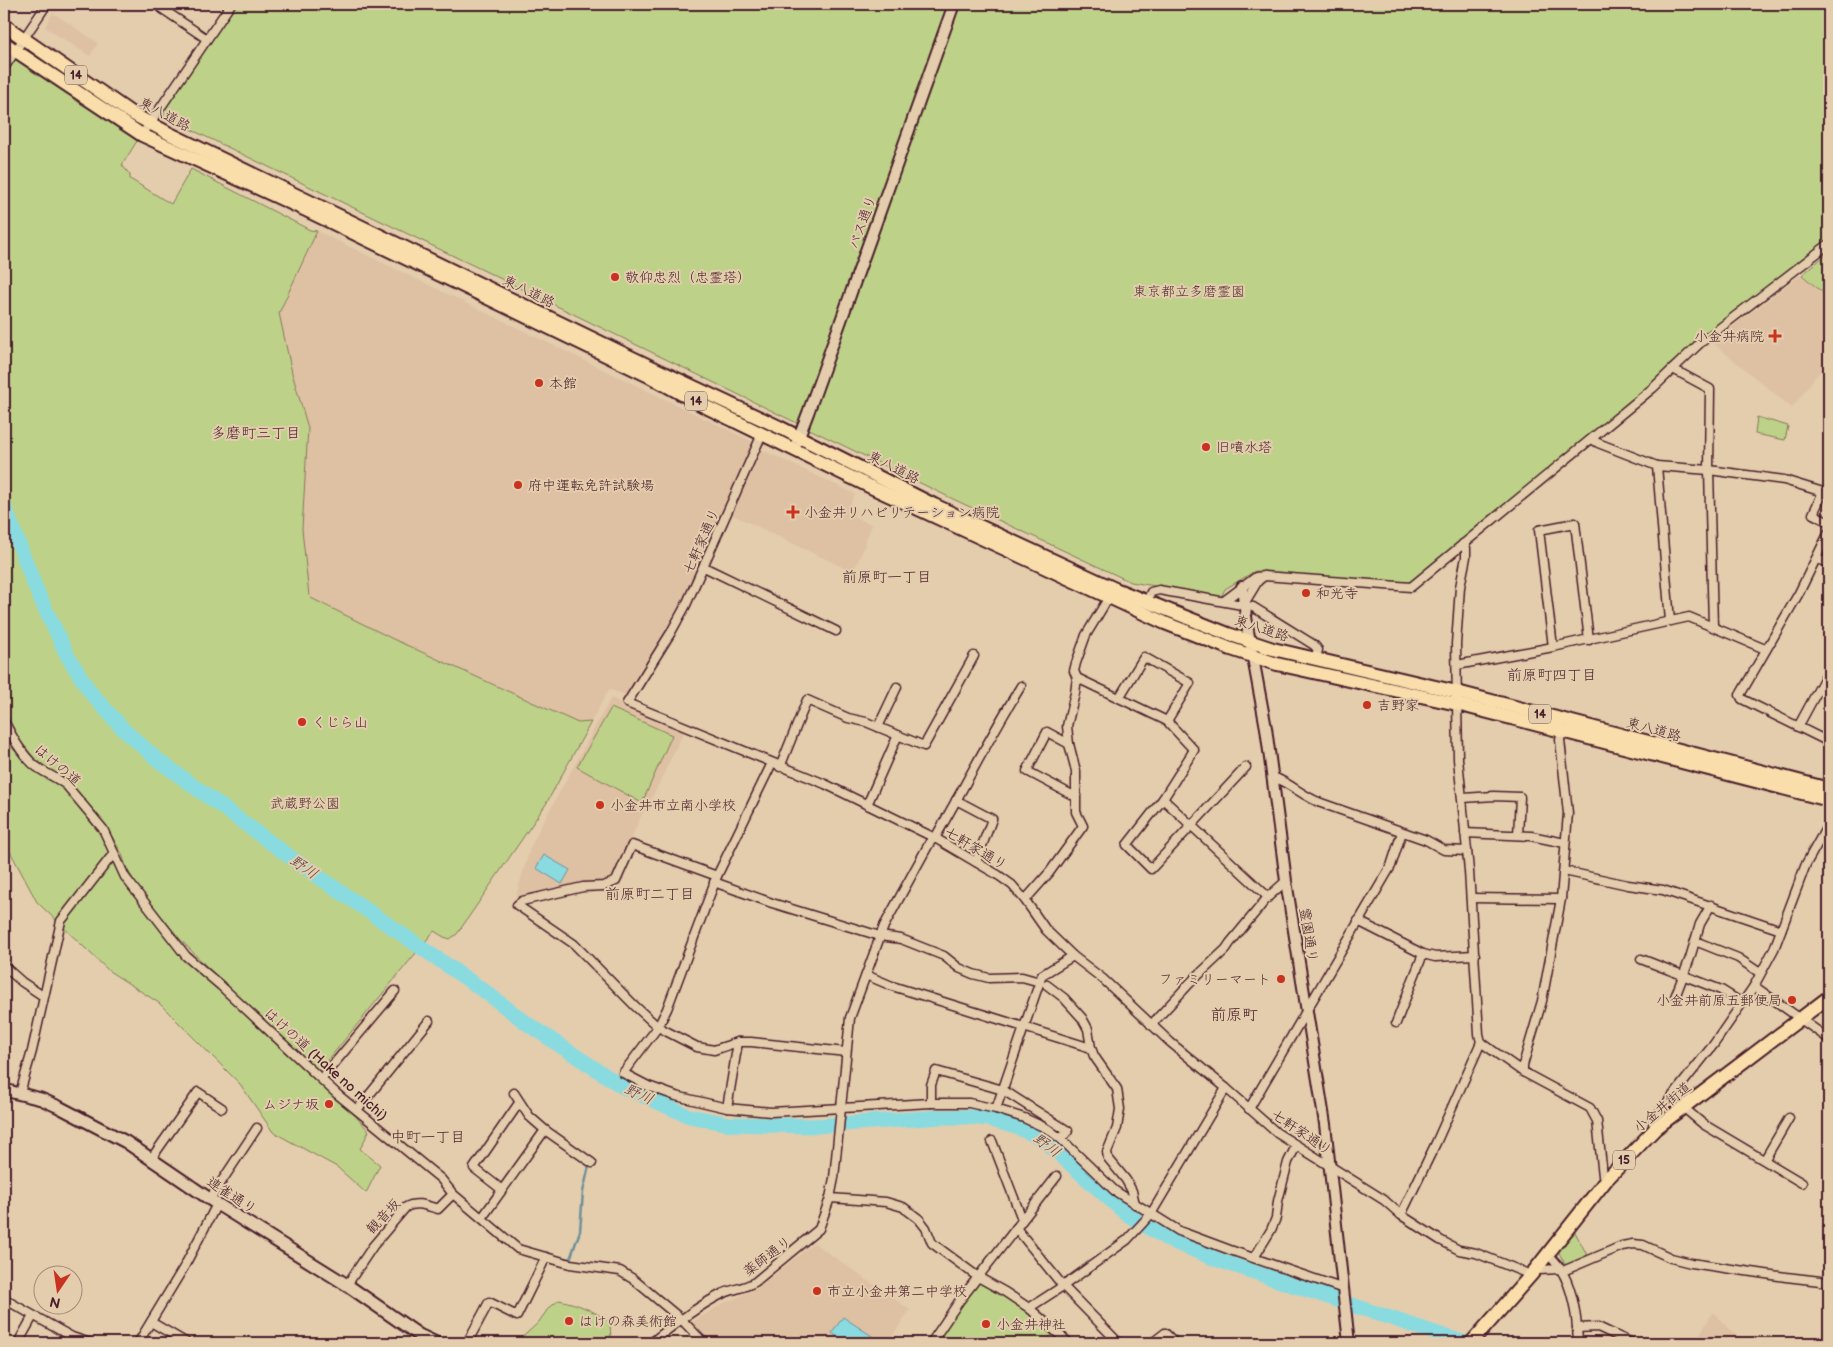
<svg xmlns="http://www.w3.org/2000/svg" width="1833" height="1347" font-family="'Balsamiq Sans','Klee One',sans-serif">
<rect width="100%" height="100%" fill="#e3cdad"/>
<filter id="ink" filterUnits="userSpaceOnUse"><feTurbulence type="fractalNoise" baseFrequency=".02" numOctaves="2"/><feDisplacementMap in="SourceGraphic" scale="10" xChannelSelector="R" yChannelSelector="G"/><feConvolveMatrix kernelMatrix="1 2 1 2 8 2 1 2 1" color-interpolation-filters="sRGB"/></filter>
<g filter="url(#ink)">
<g fill="#dec0a3">
<path d="M53 13 98 43 90 56 45 27Z"/>
<path d="M317 231 755 443 683 605 628 696 609 689 591 722 558 725 317 606 304 589 279 313Z"/>
<path d="M1801 275 1829 299V363L1815 377 1792 408 1713 343 1728 330Z"/>
<path d="M762 450 855 494 849 507 856 510 853 516 872 525 864 543H866L853 572 731 514Z"/>
<path d="M611 698 640 713 684 731 656 790 639 820 614 880 516 896 530 849 538 832Z"/>
<path d="M814 1243 910 1310 887 1343H712L691 1323 722 1304 758 1288Z"/>
<path d="M1713 1312 1731 1332 1754 1343H1695Z"/>
</g>
<g fill="#bdd288" stroke="#84785a">
<path d="M236 4H1829V239L1692 346 1669 365 1652 385 1412 582 1406 584 1255 571 1225 589 1221 597 1131 582 953 499 491 274 165 117 163 110Z"/>
<path d="M17 54 138 135 137 141 122 165 130 175V179L171 204 191 169 310 230 317 231 279 313 292 373 308 428 302 529 309 596 311 598 393 639 578 723 591 722 546 804 457 934 450 939 444 937 434 931 319 1071 222 982 179 938 138 887 127 869 122 854 110 833 97 815 69 783 35 759 20 740 4 714V72Z"/>
<path d="M1829 252V298L1802 275Z"/>
<path d="M1757 417 1788 426 1785 440 1755 434Z"/>
<path d="M611 708 672 735 642 803 577 767Z"/>
<path d="M4 731 10 746 33 769 65 788 108 845 125 883 190 964 261 1025 339 1098 369 1131 360 1149 380 1165 366 1193 337 1167 273 1132 240 1084 159 1003 109 971 37 902 4 840Z"/>
<path d="M1575 1232 1588 1257 1566 1266 1558 1251Z"/>
<path d="M978 1280C1006 1295 1030 1312 1054 1333L1043 1343H933Z"/>
<path d="M559 1300C579 1304 594 1311 610 1322L611 1341 609 1343H516L538 1323 548 1309Z"/>
</g>
<g fill="#89dbe0" stroke="#709098">
<path d="M544 855 570 870 562 884 536 868Z"/>
<path d="M843 1317 881 1342 880 1343H848L832 1333Z"/>
</g>
<g fill="none" stroke-linecap="round" stroke-linejoin="round">
<path stroke="#709098" stroke-width="2.5" d="M569 1262 580 1231 583 1192 589 1166"/>
<path stroke="#89dbe0" stroke-width="15" d="M4 505 36 589 67 655 91 693 124 730 158 760 293 859 487 993 529 1025 623 1087 689 1116 729 1124 815 1126 941 1117H968L989 1119 1016 1127 1041 1138 1125 1213 1169 1240 1221 1261 1465 1343"/>
<defs>
<g id="minor">
<path d="M155 4 207 39"/>
<path d="M4 68 47 4"/>
<path d="M142 135 231 4"/>
<path d="M1673 369 1710 389 1709 470 1713 626"/>
<path d="M762 434 686 605 670 634 627 703 825 784 935 838 998 875 1012 885 1025 900 1046 930 1073 956 1103 979 1170 1042 1226 1088 1277 1133 1384 1200 1401 1215 1440 1240 1459 1250 1476 1253 1531 1275"/>
<path d="M1592 439 1598 443 1657 466 1709 470 1784 480 1823 492 1813 514 1829 522"/>
<path d="M1657 466 1670 621"/>
<path d="M1829 532 1799 593 1740 695 1742 699 1829 742"/>
<path d="M1463 544 1466 548V557L1460 587 1456 644 1458 759 1469 871 1479 1034 1481 1042 1489 1048 1523 1072 1590 1108 1597 1121 1603 1176 1607 1179"/>
<path d="M1817 559 1829 563"/>
<path d="M704 567 836 631"/>
<path d="M1147 601 1151 592 1159 590 1253 607 1314 645 1318 650 1316 659"/>
<path d="M1224 601 1256 577 1264 576 1411 587 1653 388 1699 344 1829 244"/>
<path d="M1244 604 1258 581 1264 576"/>
<path d="M1553 647 1539 530 1575 523 1589 640"/>
<path d="M1457 665 1553 647 1689 617 1765 649"/>
<path d="M1077 678 1167 721 1194 750 1163 799 1268 897"/>
<path d="M1119 698 1144 657 1190 683 1167 721"/>
<path d="M4 721C12 736 20 752 33 764 43 773 57 777 67 786L103 829 125 877 186 956 221 986 337 1094 441 1179 453 1194 518 1249 570 1264 620 1271 633 1279 681 1319 704 1343"/>
<path d="M878 727 897 687"/>
<path d="M1798 727 1825 677 1829 675"/>
<path d="M1069 744 1067 726 1075 693 1077 678 1074 671 1076 663 1086 635 1109 597"/>
<path d="M772 763 717 876 667 1009 658 1027 623 1073 648 1086 676 1096 727 1108 771 1112 931 1103H969L996 1109 1024 1118 1048 1129 1061 1139 1115 1191 1179 1231 1230 1250 1344 1289"/>
<path d="M780 767 807 700 848 718 866 722 924 746 974 656"/>
<path d="M1273 777C1290 783 1304 797 1321 803L1426 840 1444 850 1467 851"/>
<path d="M1463 798 1494 796 1520 797 1518 835"/>
<path d="M1163 799 1127 845 1151 869 1246 767"/>
<path d="M956 800 992 819 976 862"/>
<path d="M867 805 898 735"/>
<path d="M1465 833 1531 836 1565 843"/>
<path d="M1564 871 1628 885 1663 890 1781 930"/>
<path d="M717 876 632 845 616 881 604 886 583 887 522 901 517 905 574 944 635 1006 658 1027 697 1047 714 1050 738 1042H751L846 1052"/>
<path d="M714 882 772 903 821 918 880 936 901 939 944 956 959 968 973 974 989 978 1022 977 1040 982"/>
<path d="M1471 898 1561 899"/>
<path d="M1025 900 1049 873 1083 826 1076 812V797L1027 771 1047 732 1069 744 1076 771V797"/>
<path d="M1358 921 1423 954 1435 957 1475 955"/>
<path d="M1695 941 1738 958 1760 973"/>
<path d="M1641 959 1721 990 1742 1003"/>
<path d="M4 966 22 982 43 996"/>
<path d="M866 975 892 986 1091 1048"/>
<path d="M1047 985 1064 998 1082 1018 1088 1029 1091 1048 1094 1056 1117 1089 1120 1109 1117 1128 1107 1152 1108 1158 1126 1180 1132 1191 1135 1204"/>
<path d="M1754 986 1829 1039"/>
<path d="M1675 997 1690 958 1700 924 1711 905"/>
<path d="M1396 1023 1423 954"/>
<path d="M1151 1025 1190 983 1226 949 1230 943 1268 897 1286 881"/>
<path d="M1523 1072V1065L1542 1001 1561 899 1568 813 1560 740 1562 731"/>
<path d="M322 1078 395 991"/>
<path d="M20 1093 32 1051 61 921 114 853"/>
<path d="M514 1093 529 1116 545 1130"/>
<path d="M931 1103V1085L936 1071 1003 1090 1068 1131 1061 1139"/>
<path d="M1683 1107 1703 1124 1802 1183"/>
<path d="M727 1108 738 1042"/>
<path d="M996 1109 1042 975 1073 956"/>
<path d="M1249 1109 1391 866 1402 832"/>
<path d="M357 1110 429 1021"/>
<path d="M1656 1128 1653 1123 1655 1118 1714 1044 1754 986 1774 949 1806 864 1829 823"/>
<path d="M992 1141 1022 1219"/>
<path d="M151 1159 198 1092 222 1108"/>
<path d="M1765 1159 1789 1118"/>
<path d="M501 1189 474 1168 519 1103"/>
<path d="M830 1198 886 1202 903 1207 919 1219 926 1228 932 1243 978 1277 1005 1292 1029 1308 1069 1343"/>
<path d="M210 1199 257 1128"/>
<path d="M1401 1215 1436 1143 1481 1042"/>
<path d="M482 1218 545 1130 592 1163"/>
<path d="M1016 1228 1063 1286 1119 1343"/>
<path d="M1547 1254C1572 1273 1577 1314 1578 1343"/>
<path d="M1254 1258 1271 1230 1276 1218 1278 1201 1288 1162 1296 1146"/>
<path d="M1536 1268 1539 1270 1560 1269"/>
<path d="M1563 1271 1622 1246 1633 1244 1643 1245 1671 1258 1691 1263 1786 1277 1829 1282"/>
<path d="M347 1285 373 1246 406 1207C417 1201 427 1206 438 1209L453 1194"/>
<path d="M4 1299 72 1337 90 1343"/>
<path d="M1029 1308 1063 1286 1127 1240 1151 1214 1226 1088"/>
<path d="M151 1322 187 1343"/>
<path d="M1577 1328 1598 1327 1632 1343"/>
<path d="M18 1343 33 1316"/>
<path d="M138 1343 184 1267 217 1204"/>
<path d="M467 1343 489 1302 517 1316 546 1257"/>
<path d="M651 1343C673 1325 696 1307 722 1294 733 1289 744 1288 755 1282L819 1229 830 1198 834 1178 850 1018 884 926 930 842 935 838C964 788 990 736 1021 686"/>
<path d="M931 1343 960 1300 1057 1176"/>
<path d="M1152 1343 1165 1333 1175 1343"/>
</g>
<g id="tertiary">
<path d="M796 444 808 413 954 4"/>
<path d="M1242 587 1248 631 1266 728 1286 881 1325 1124 1349 1343"/>
</g>
<path id="secondary" d="M4 1090 41 1099 59 1107 126 1142 217 1204 347 1285 419 1335 436 1343"/>
<g id="primary">
<path d="M4 25 131 113 170 134 649 366 779 427 934 505 1115 589 1228 634 1273 649 1457 692 1829 789"/>
<path d="M4 43 142 135 306 210 649 376 702 405 871 487 1165 623 1231 649 1277 664 1457 704 1829 800"/>
<path d="M1471 1343 1531 1275 1607 1179 1656 1128 1829 997"/>
</g>
</defs>
<use href="#minor" stroke="#4a1f2b" stroke-width="11"/>
<use href="#tertiary" stroke="#4a1f2b" stroke-width="14"/>
<use href="#secondary" stroke="#4a1f2b" stroke-width="15"/>
<use href="#primary" stroke="#4a1f2b" stroke-width="16"/>
<use href="#minor" stroke="#e3cdad" stroke-width="8"/>
<use href="#tertiary" stroke="#e3cdad" stroke-width="10"/>
<use href="#secondary" stroke="#e3cdad" stroke-width="11"/>
<use href="#primary" stroke="#f9deab" stroke-width="12"/>
</g>
</g>
<g fill="#c8321e" stroke="#e3cdad" stroke-width="2">
<circle cx="615" cy="277" r="5"/>
<path d="M1772.5 328.5h5v5h5v5h-5v5h-5v-5h-5v-5h5z"/>
<circle cx="539" cy="383" r="5"/>
<circle cx="1206" cy="447" r="5"/>
<circle cx="518" cy="485" r="5"/>
<path d="M790.5 504.5h5v5h5v5h-5v5h-5v-5h-5v-5h5z"/>
<circle cx="1306" cy="593" r="5"/>
<circle cx="1367" cy="705" r="5"/>
<circle cx="302" cy="722" r="5"/>
<circle cx="600" cy="805" r="5"/>
<circle cx="1281" cy="979" r="5"/>
<circle cx="1792" cy="1000" r="5"/>
<circle cx="329" cy="1104" r="5"/>
<circle cx="817" cy="1291" r="5"/>
<circle cx="569" cy="1321" r="5"/>
<circle cx="986" cy="1324" r="5"/>
</g>
<g text-anchor="middle" stroke-width="4" stroke-linejoin="round" paint-order="stroke">
<g fill="#e3cdad" stroke="#785352" stroke-width="1">
<rect x="65" y="65.5" width="22" height="19" rx="4"/>
<rect x="685" y="391.5" width="22" height="19" rx="4"/>
<rect x="1529" y="704.5" width="22" height="19" rx="4"/>
<rect x="1613" y="1150.5" width="22" height="19" rx="4"/>
</g>
<g font-size="12" font-weight="bold" fill="#4a1f2b">
<text x="76" y="79">14</text>
<text x="696" y="405">14</text>
<text x="1540" y="718">14</text>
<text x="1624" y="1164">15</text>
</g>
<g font-size="14" fill="#4a1f2b" stroke="#e3cdad">
<text transform="translate(165 114) rotate(28)" y="5">東八道路</text>
<text transform="translate(862 222) rotate(-70)" y="5">バス通り</text>
<text transform="translate(529 291) rotate(26)" y="5">東八道路</text>
<text transform="translate(894 467) rotate(27)" y="5">東八道路</text>
<text transform="translate(701 541) rotate(-66)" y="5">七軒家通り</text>
<text transform="translate(1262 628) rotate(18)" y="5">東八道路</text>
<text transform="translate(1654 729) rotate(15)" y="5">東八道路</text>
<text transform="translate(58 765) rotate(40)" y="5">はけの道</text>
<text transform="translate(976 848) rotate(31)" y="5">七軒家通り</text>
<text transform="translate(1309 935) rotate(81)" y="5">霊園通り</text>
<text transform="translate(326 1064) rotate(42)" y="5">はけの道 (Hake no michi)</text>
<text transform="translate(1662 1107) rotate(-40)" y="5">小金井街道</text>
<text transform="translate(1302 1132) rotate(34)" y="5">七軒家通り</text>
<text transform="translate(232 1195) rotate(33)" y="5">連雀通り</text>
<text transform="translate(383 1216) rotate(-47)" y="5">観音坂</text>
<text transform="translate(767 1256) rotate(-37)" y="5">薬師通り</text>
</g>
<g font-size="14" fill="#4a1f2b" stroke="#e3cdad" text-anchor="start">
<text x="625" y="282">敬仰忠烈（忠霊塔）</text>
<text x="1764" y="341" text-anchor="end">小金井病院</text>
<text x="549" y="388">本館</text>
<text x="1216" y="452">旧噴水塔</text>
<text x="528" y="490">府中運転免許試験場</text>
<text x="804" y="517">小金井リハビリテーション病院</text>
<text x="1316" y="598">和光寺</text>
<text x="1377" y="710">吉野家</text>
<text x="312" y="727">くじら山</text>
<text x="610" y="810">小金井市立南小学校</text>
<text x="1271" y="984" text-anchor="end">ファミリーマート</text>
<text x="1782" y="1005" text-anchor="end">小金井前原五郵便局</text>
<text x="319" y="1109" text-anchor="end">ムジナ坂</text>
<text x="827" y="1296">市立小金井第二中学校</text>
<text x="579" y="1326">はけの森美術館</text>
<text x="996" y="1329">小金井神社</text>
</g>
<g font-size="14" fill="#563134" stroke="#e3cdad">
<text x="1189" y="296">東京都立多磨霊園</text>
<text x="305" y="808">武蔵野公園</text>
</g>
<g font-size="15" fill="#4a1f2b" stroke="#e3cdad">
<text x="256" y="438">多磨町三丁目</text>
<text x="887" y="582">前原町一丁目</text>
<text x="1552" y="680">前原町四丁目</text>
<text x="650" y="899">前原町二丁目</text>
<text x="428" y="1142">中町一丁目</text>
</g>
<g font-size="15" font-style="italic" fill="#533b46" stroke="#e3cdad">
<text transform="translate(304 867) rotate(35)" y="5">野川</text>
<text transform="translate(639 1094) rotate(25)" y="5">野川</text>
<text transform="translate(1047 1145) rotate(37)" y="5">野川</text>
</g>
<g font-size="16" fill="#4a1f2b" stroke="#e3cdad">
<text x="1234" y="1020">前原町</text>
</g>
</g>
<rect width="1833" height="1347" fill="none" stroke="#e3cdad" stroke-width="20"/>
<rect x="10" y="10" width="1813" height="1327" fill="none" stroke="#4a1f2b" stroke-width="2" filter="url(#ink)"/>
<g transform="translate(58 1290) rotate(193)"><circle r="24" fill="#e3cdad" stroke="#a68779"/>
<path d="M0-4L9 19L0 12L-9 19Z" fill="#c8321e"/>
<text y="-8" font-size="14" font-weight="bold" text-anchor="middle" fill="#4a1f2b">N</text>
</g>
</svg>
